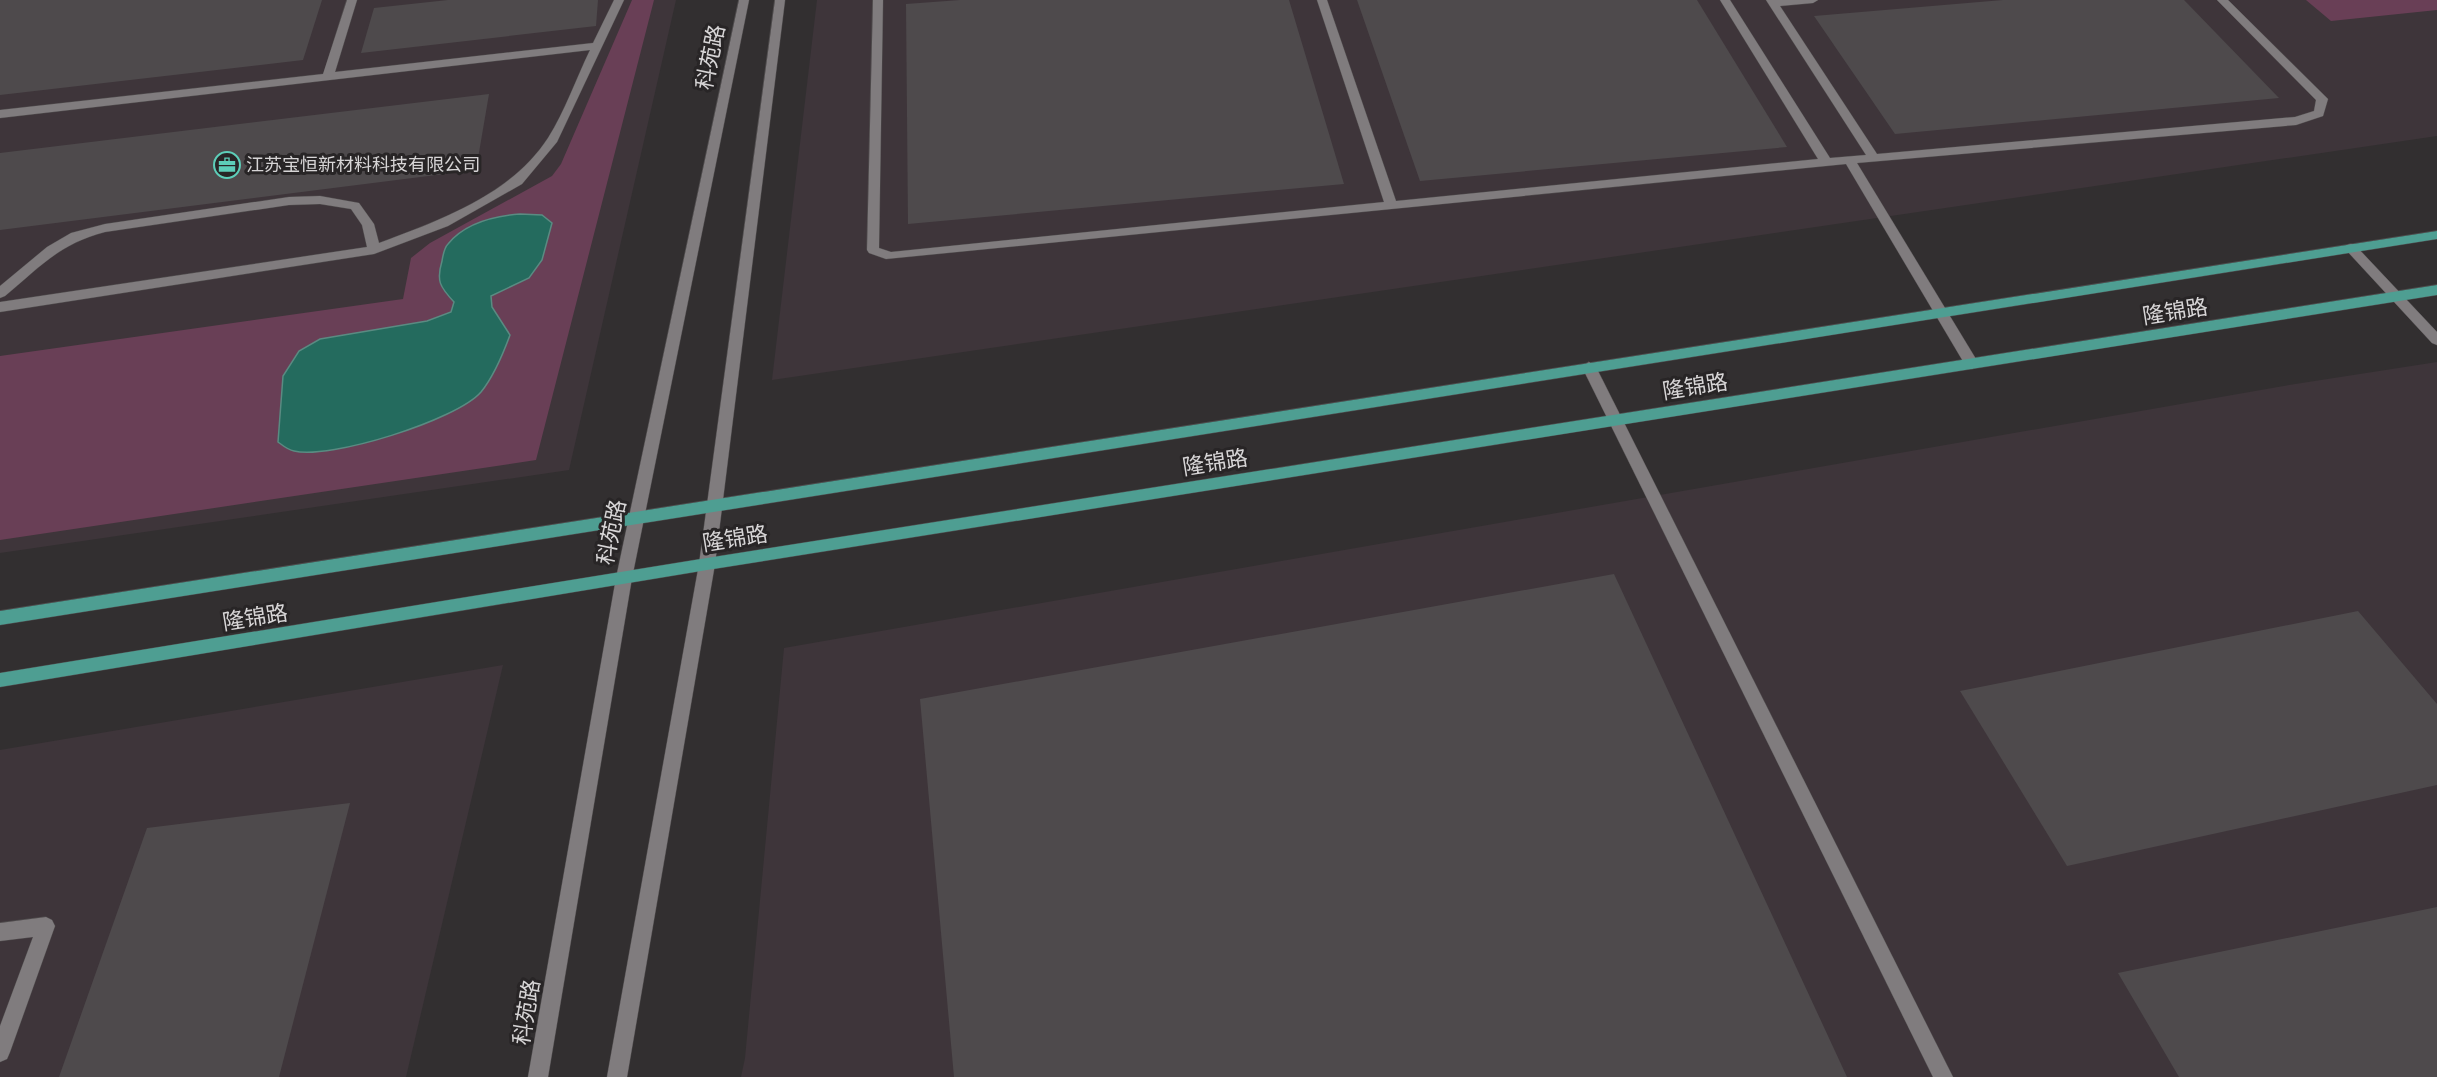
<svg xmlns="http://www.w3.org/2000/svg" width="2437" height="1077" font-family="Figtree,'Noto Sans SC',sans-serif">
<rect width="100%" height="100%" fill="#322f30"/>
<g fill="#3e353a">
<path d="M0 0H676L569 470 0 553Z"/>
<path d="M817 0H2437V136L772 380Z"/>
<path d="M2437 362V1077H741L745 1058 784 648 2289 385Z"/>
<path d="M503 665 406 1077H0V750Z"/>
</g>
<g fill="#693f56">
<path d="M632 0H654L536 460 0 540V356L403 299 411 258 430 243 552 176 561 164Z"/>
<path d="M2306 0H2437V10L2331 21Z"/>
</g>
<path fill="#246b5e" stroke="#5a8b82" stroke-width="1.5" d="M520 214 542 215 552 223 542 260 529 278 491 296 492 307 510 335C503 354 494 376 481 392 457 420 329 460 294 451 288 450 282 445 278 442L283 376 299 351 320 339 427 321 451 312 454 302C440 287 436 281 442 261 443 255 444 248 448 244 465 223 495 216 520 214Z"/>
<g fill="#4e4a4c">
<path d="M0 0H322L303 60 0 95Z"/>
<path d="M448 0H598L596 26 361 53 374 8Z"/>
<path d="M960 0H1289L1344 184 908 224 906 4Z"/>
<path d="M1357 0H1697L1787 147 1420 181Z"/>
<path d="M2003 0H2184L2279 98 1895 134 1814 16Z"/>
<path d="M489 94 476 170 0 230V153Z"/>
<path d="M1614 574 1847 1077H954L920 699Z"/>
<path d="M2358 611 2437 704V785L2067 866 1960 691Z"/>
<path d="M350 803 279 1077H59L147 828Z"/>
<path d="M2437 907V1077H2179L2118 973Z"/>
</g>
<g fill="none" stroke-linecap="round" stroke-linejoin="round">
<defs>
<g id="minor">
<path d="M347 0H357L335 72 593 43 614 0H624L557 142 522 184 448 226 374 254 0 312V302L367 247 362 225 351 209 320 204 289 205 105 232C59 244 40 267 5 296L0 298V286L47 247 71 233 105 224 289 197 320 196 359 203 374 224 379 243C440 220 511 195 548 138 565 111 576 79 590 50L0 118V110L323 74Z"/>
<path d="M739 0H749L632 578 548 1077H528L616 578Z"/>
<path d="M775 0H785L715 564 627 1077H607L699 564Z"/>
<path d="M873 0H883L879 248 891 252 1384 202 1317 0H1327L1396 201 1818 159 1720 0H1730L1830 158 1866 155 1766 0H1818L1813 3 1780 6 1877 154 2295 117 2314 111 2316 100 2217 0H2228L2328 99 2323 116 2296 125 1857 163 1979 364 1972 369 1967 368 1846 164 886 259 869 253 867 250Z"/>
<path d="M2351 244 2355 245 2437 332V345L2432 343 2347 251 2345 248 2347 245Z"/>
<path d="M1589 362 1596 367 1953 1077H1933L1582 367Z"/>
<path d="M46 917 52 920 55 926 10 1052 7 1059 0 1062V1026L33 937 0 941V923Z"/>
</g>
<g id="major">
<path d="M2437 231V239L0 625V611Z"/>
<path d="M2437 285V295L707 570 0 687V673L707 558Z"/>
</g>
</defs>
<use href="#minor" stroke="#4f4c4d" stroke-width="1"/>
<use href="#major" stroke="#4f4c4d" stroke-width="1"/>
<use href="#minor" fill="#807c7e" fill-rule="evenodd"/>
<use href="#major" fill="#4e9e92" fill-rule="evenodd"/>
</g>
<defs>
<symbol id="office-ring" viewBox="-11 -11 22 22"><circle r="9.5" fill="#282526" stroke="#5dceb9" stroke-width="1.5"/><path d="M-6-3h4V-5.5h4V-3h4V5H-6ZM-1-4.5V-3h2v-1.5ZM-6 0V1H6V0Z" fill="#5dceb9"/></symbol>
</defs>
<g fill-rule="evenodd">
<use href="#office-ring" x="212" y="150" width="30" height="30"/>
</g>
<g text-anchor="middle" stroke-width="6" stroke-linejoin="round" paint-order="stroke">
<g font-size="18" fill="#d7d5d6" stroke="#282526" text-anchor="start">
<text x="246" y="171">江苏宝恒新材料科技有限公司</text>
</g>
<g font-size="22" fill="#d7d5d6" stroke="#282526">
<text transform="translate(710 57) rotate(-78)" y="8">科苑路</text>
<text transform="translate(2175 311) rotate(-9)" y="8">隆锦路</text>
<text transform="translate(1695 386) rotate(-9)" y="8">隆锦路</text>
<text transform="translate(1215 462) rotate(-9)" y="8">隆锦路</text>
<text transform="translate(611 532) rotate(-78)" y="8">科苑路</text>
<text transform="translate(735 538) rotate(-9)" y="8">隆锦路</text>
<text transform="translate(255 617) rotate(-9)" y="8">隆锦路</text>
<text transform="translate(526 1012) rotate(-80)" y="8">科苑路</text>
</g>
</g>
</svg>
